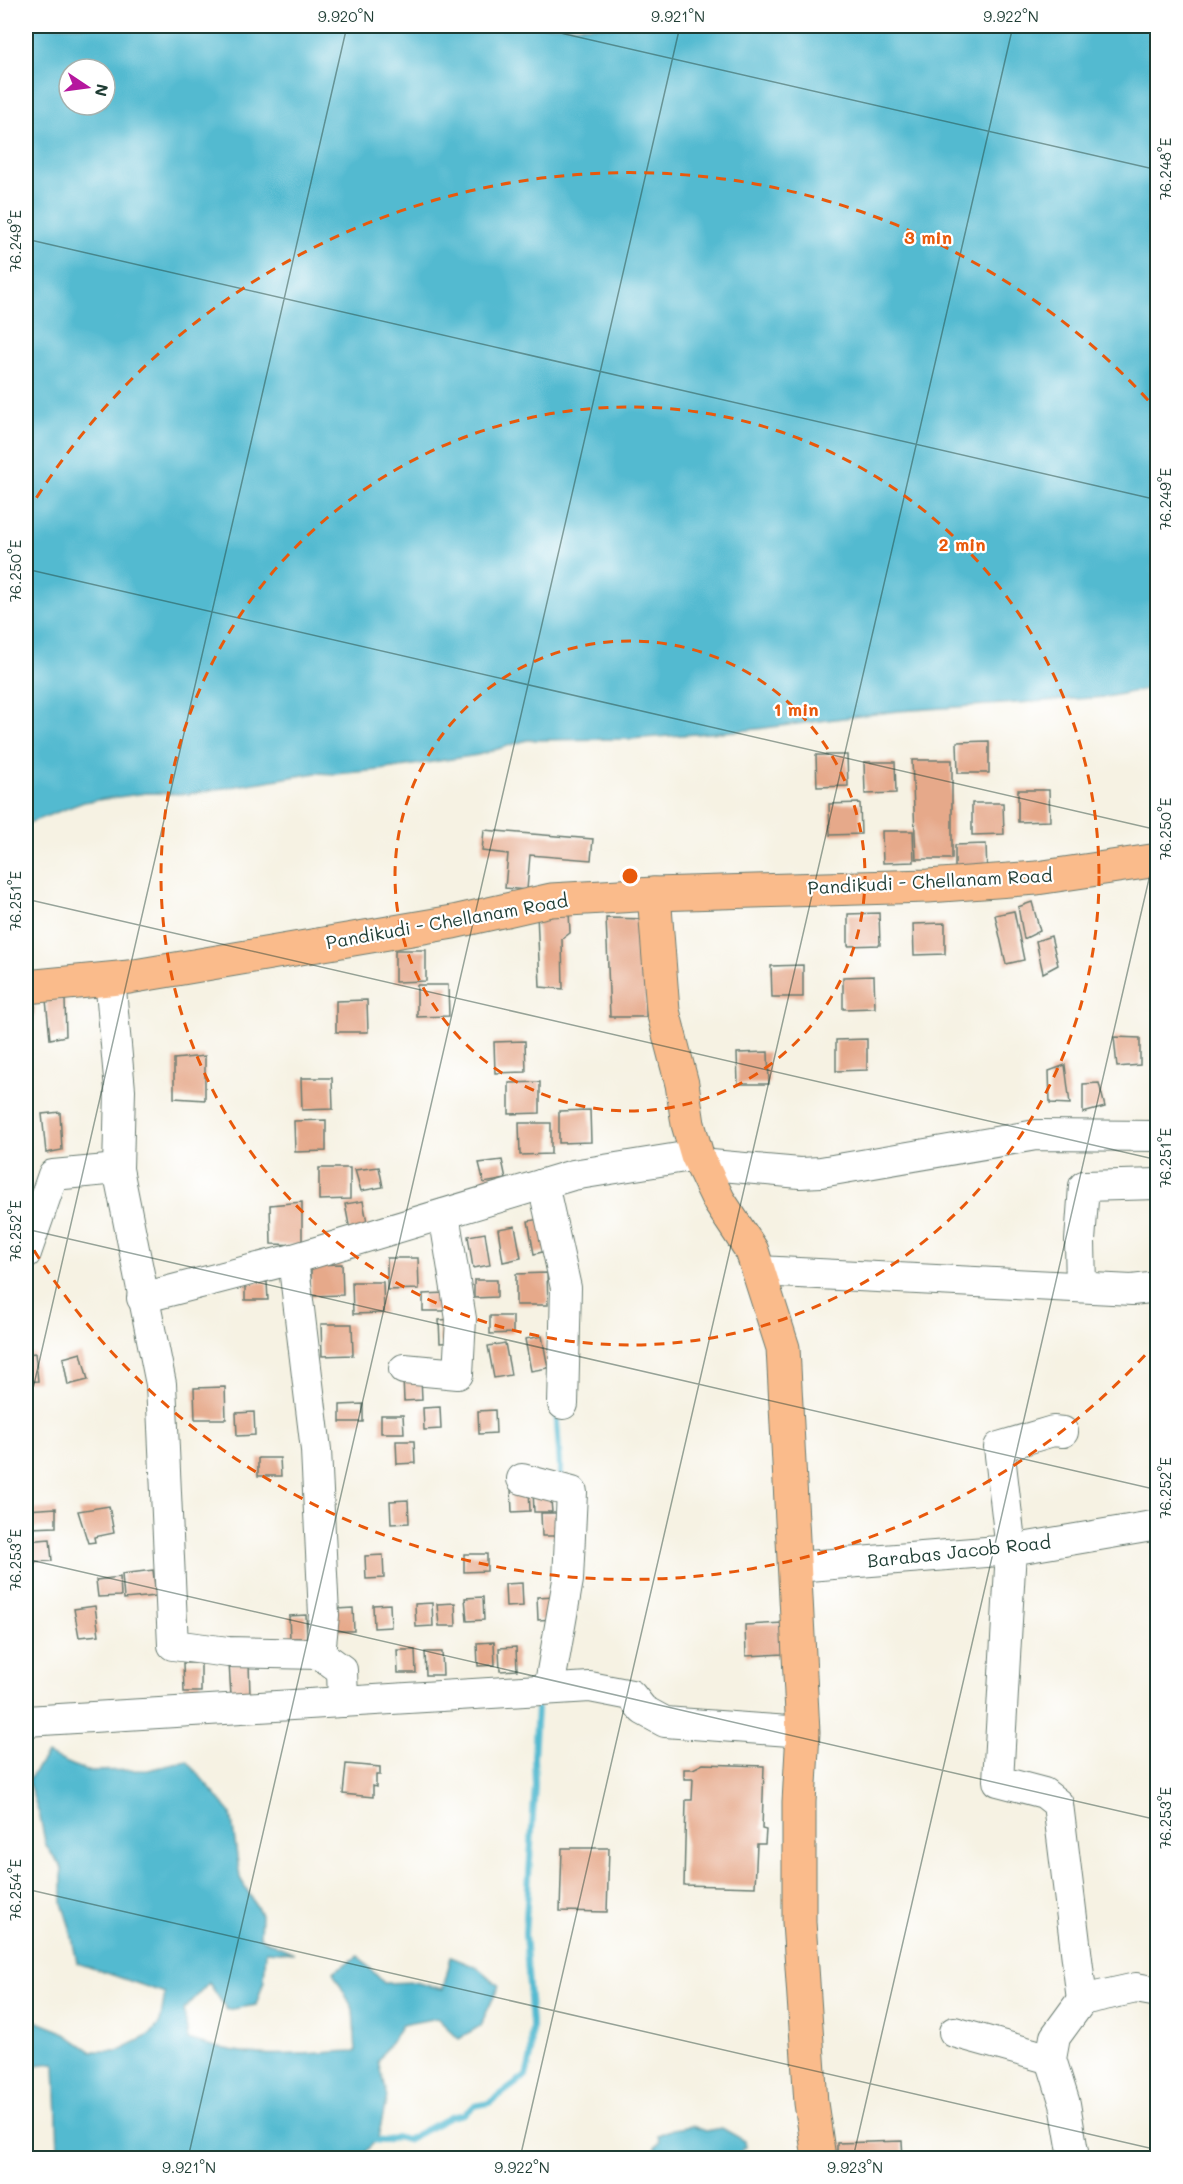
<svg xmlns="http://www.w3.org/2000/svg" width="1183" height="2184" font-family="Mali,sans-serif">
<rect width="100%" height="100%" fill="#fff"/>
<filter id="ink" filterUnits="userSpaceOnUse"><feTurbulence type="fractalNoise" baseFrequency=".0167" numOctaves="2"/><feDisplacementMap in="SourceGraphic" scale="12" xChannelSelector="R" yChannelSelector="G"/><feConvolveMatrix kernelMatrix="1 2 1 2 8 2 1 2 1" color-interpolation-filters="sRGB"/></filter>
<filter id="wash" filterUnits="userSpaceOnUse"><feTurbulence type="fractalNoise" baseFrequency=".008" numOctaves="4" result="noise"/><feDisplacementMap in="SourceGraphic" scale="24" xChannelSelector="R" yChannelSelector="G"/><feGaussianBlur stdDeviation="1.35" result="paint"/><feColorMatrix in="noise" values="0 0 0 0 0 0 0 0 0 0 0 0 0 0 0 0 0 1.4 0 .05"/><feComposite in="paint" operator="in"/></filter>
<g filter="url(#wash)">
<rect width="100%" height="100%" fill="#f6f2e3"/>
<g fill="#53bad0" stroke="#397c82" stroke-width="1.5" fill-rule="evenodd">
<path d="M26 26H1157V687L1106 697 898 711 749 730 630 739 527 740 478 755 380 770 335 774 316 773 188 794 146 793 84 802 26 824ZM69 69H105V105H69Z"/>
<path d="M47 1754 86 1771 148 1770 187 1761 231 1813 240 1878 261 1914 260 1938 294 1953 266 1951 264 1981 256 2005 227 2010 209 1983 184 2010 188 2039C207 2045 227 2050 247 2053 283 2057 321 2052 356 2051L353 2009 333 1972 358 1956 384 1983 414 1982 443 1989 451 1957 478 1968 499 1986 480 2026 459 2039 437 2018 402 2025 378 2061 387 2097 378 2138 360 2158H59L56 2155 58 2150 55 2063 26 2066V2017L63 2032 91 2051H117L150 2035 160 2023 165 1993 77 1963 70 1928 62 1903V1868L46 1846 40 1817 28 1781Z"/>
<path d="M692 2126 706 2131 722 2128 745 2141 746 2147 742 2149 744 2158H658L655 2147 660 2141 658 2135 673 2129Z"/>
</g>
<g fill="none" stroke-linecap="round" stroke-linejoin="round">
<g stroke="#53bad0" stroke-width="6">
<path d="M556 1409 561 1480"/>
<path d="M370 2140 385 2141 396 2137 406 2140 450 2117 464 2114 474 2106 489 2103 526 2076 531 2057 532 2025 525 1934 535 1785 534 1757 537 1709"/>
</g>
</g>
<g id="blocks">
<g fill="#e6a98a">
<path d="M989 741V773H958L957 742Z"/>
<path d="M816 755H847L848 786 817 787Z"/>
<path d="M912 760H952V859H916Z"/>
<path d="M864 762H895L896 793 865 794Z"/>
<path d="M1018 790H1049L1050 821 1018 822Z"/>
<path d="M860 803 861 834 830 835 829 804Z"/>
<path d="M972 803H1003L1004 834 972 835Z"/>
<path d="M484 830 593 839 591 860 530 855 527 890 505 888 508 854 482 851Z"/>
<path d="M882 831H913L914 862 883 863Z"/>
<path d="M986 844 987 876 955 877V845Z"/>
<path d="M1032 902 1040 931 1024 939 1018 907Z"/>
<path d="M569 911 570 933 562 939 563 989 540 987 537 912Z"/>
<path d="M1014 911 1024 960 1006 964 995 915Z"/>
<path d="M879 913 880 945 848 946V914Z"/>
<path d="M606 918 647 919 646 1017H610Z"/>
<path d="M945 923V954L914 955 913 924Z"/>
<path d="M1051 936 1058 965 1043 973 1036 941Z"/>
<path d="M395 950H426V981L395 982Z"/>
<path d="M803 965V997H772L771 966Z"/>
<path d="M874 976 875 1008 843 1009V977Z"/>
<path d="M417 985H448L449 1016 417 1017Z"/>
<path d="M65 999 66 1036 50 1039 46 1000Z"/>
<path d="M367 1000 368 1032H336V1001Z"/>
<path d="M26 1005 35 1006 31 1044H26Z"/>
<path d="M1114 1037 1140 1038V1065L1117 1067Z"/>
<path d="M867 1039V1070L836 1071V1040Z"/>
<path d="M525 1041 526 1072 495 1073 494 1042Z"/>
<path d="M768 1052 769 1084H738L737 1053Z"/>
<path d="M205 1056V1100L174 1098V1059Z"/>
<path d="M1065 1065 1070 1104 1050 1103 1049 1071Z"/>
<path d="M301 1078H332L333 1109 302 1110Z"/>
<path d="M540 1082V1113L509 1114V1083Z"/>
<path d="M1099 1083 1105 1107 1083 1113V1084Z"/>
<path d="M590 1110 591 1142 559 1143V1111Z"/>
<path d="M60 1112 62 1150 46 1153 42 1114Z"/>
<path d="M326 1120V1151L295 1152 294 1121Z"/>
<path d="M519 1123H551V1154L520 1155Z"/>
<path d="M502 1160 506 1179 484 1183 479 1163Z"/>
<path d="M379 1167 383 1187 361 1191 355 1170Z"/>
<path d="M319 1168H350V1199L319 1200Z"/>
<path d="M363 1201 369 1233 351 1236 345 1204Z"/>
<path d="M302 1202V1245L271 1244 270 1205Z"/>
<path d="M545 1218 551 1250 534 1254 528 1221Z"/>
<path d="M515 1226 521 1258 503 1262 498 1229Z"/>
<path d="M485 1233 490 1265 473 1268 468 1236Z"/>
<path d="M387 1258H418L419 1289 387 1290Z"/>
<path d="M342 1264 343 1295 311 1296V1265Z"/>
<path d="M547 1273 548 1305H516V1274Z"/>
<path d="M474 1280H497V1297L474 1298Z"/>
<path d="M267 1282 268 1300H245V1283Z"/>
<path d="M352 1282H383L384 1313 353 1314Z"/>
<path d="M446 1293V1311H423V1294Z"/>
<path d="M490 1316H513V1333L490 1334Z"/>
<path d="M457 1319 458 1342 440 1343 439 1320Z"/>
<path d="M321 1324H352L353 1355 322 1356Z"/>
<path d="M542 1336 548 1368 531 1371 525 1339Z"/>
<path d="M505 1343 511 1375 494 1378 488 1346Z"/>
<path d="M35 1353 38 1381 26 1382V1354Z"/>
<path d="M81 1353 88 1380 68 1385 63 1358Z"/>
<path d="M421 1377 422 1400 404 1401 403 1378Z"/>
<path d="M225 1387 226 1419H195L194 1388Z"/>
<path d="M363 1404V1422H340V1405Z"/>
<path d="M440 1407 441 1429 424 1430 423 1408Z"/>
<path d="M495 1410 496 1433 479 1434 478 1411Z"/>
<path d="M254 1412 255 1435 237 1436 236 1413Z"/>
<path d="M381 1415H403L404 1433H381Z"/>
<path d="M396 1441H414L415 1463 397 1464Z"/>
<path d="M258 1458H280L281 1476H258Z"/>
<path d="M529 1488 530 1511 512 1512 511 1489Z"/>
<path d="M533 1489H550L552 1512H534Z"/>
<path d="M408 1500 409 1523 391 1524 390 1501Z"/>
<path d="M109 1506 114 1533 94 1537 95 1542 88 1543 78 1511Z"/>
<path d="M56 1508V1527L30 1528 29 1517H26V1510Z"/>
<path d="M541 1513H559L560 1536H542Z"/>
<path d="M50 1539 52 1561 27 1562 26 1541Z"/>
<path d="M464 1554H487V1571L464 1572Z"/>
<path d="M383 1555 384 1578 366 1579 365 1556Z"/>
<path d="M153 1570 156 1596 124 1599 122 1574Z"/>
<path d="M120 1577 121 1596 98 1597 96 1580Z"/>
<path d="M522 1583 523 1606 506 1607 505 1584Z"/>
<path d="M554 1596 555 1619 538 1620 537 1597Z"/>
<path d="M483 1597 484 1620 467 1621 465 1598Z"/>
<path d="M432 1603 433 1626 416 1627 415 1604Z"/>
<path d="M455 1603 456 1626H439L437 1604Z"/>
<path d="M390 1604 391 1627 374 1628 373 1605Z"/>
<path d="M95 1606 99 1635 79 1637 74 1609Z"/>
<path d="M353 1608 354 1631H337L336 1609Z"/>
<path d="M306 1615 307 1638H290L289 1616Z"/>
<path d="M783 1623V1654L746 1656 745 1625Z"/>
<path d="M494 1642 495 1665 478 1666 477 1643Z"/>
<path d="M516 1647 517 1670 500 1671 499 1648Z"/>
<path d="M397 1650H415L416 1673H398Z"/>
<path d="M425 1652H442L443 1675H426Z"/>
<path d="M183 1663H201V1692H184Z"/>
<path d="M229 1663H249L250 1695 231 1696Z"/>
<path d="M346 1764 380 1767V1775H376V1787L373 1786V1797L343 1794Z"/>
<path d="M703 1764 764 1766 762 1829 766 1830 765 1844H757L755 1887 684 1885 686 1800H692L693 1779H684V1769H693Z"/>
<path d="M562 1848H609L607 1912 560 1911Z"/>
<path d="M902 2141 903 2158H837V2143Z"/>
</g>
</g>
</g>
<g filter="url(#ink)">
<use href="#blocks" fill-opacity="0" stroke="#6a7c71" stroke-width="1.5"/>
<g fill="none" stroke-linecap="round" stroke-linejoin="round">
<defs>
<g id="minor">
<path d="M110 978 120 1090 118 1169 161 1384 173 1645 228 1652 320 1654"/>
<path d="M700 1164 800 1173 821 1172 1036 1135 1158 1136"/>
<path d="M543 1184 566 1288 563 1404"/>
<path d="M26 1253 53 1175 118 1169"/>
<path d="M759 1271 1132 1290 1158 1287"/>
<path d="M1081 1287 1080 1241 1084 1186 1158 1184"/>
<path d="M142 1298 293 1259"/>
<path d="M404 1369 458 1374 461 1319 444 1214"/>
<path d="M1063 1432 1053 1431 999 1447 1011 1550 998 1781 1044 1793 1058 1804 1082 2000"/>
<path d="M522 1479 572 1492 568 1580 549 1689"/>
<path d="M795 1567 1011 1550 1158 1525"/>
<path d="M343 1702 342 1670 320 1654 324 1615 316 1450 293 1259 573 1175 697 1155"/>
<path d="M26 1721 590 1687 631 1695 643 1710 665 1722 803 1732"/>
<path d="M954 2032 1051 2059"/>
<path d="M1074 2158 1065 2104 1051 2059 1055 2037 1082 2000 1136 1988 1158 1992"/>
</g>
<g id="major">
<path d="M654 894 663 1011 682 1084 688 1124 697 1155 719 1201 752 1251 783 1348 803 1732 799 1802V1922L811 2103 819 2158"/>
<path d="M26 987 129 977 453 922 551 900 654 894 928 886 1037 878 1158 860"/>
</g>
</defs>
<use href="#minor" stroke="#6a7c71" stroke-width="32"/>
<use href="#major" stroke="#6a7c71" stroke-width="35"/>
<use href="#minor" stroke="#fff" stroke-width="30"/>
<use href="#major" stroke="#fabb8b" stroke-width="33"/>
</g>
</g>
<path fill="none" stroke="#1f3d34" stroke-width="1.5" stroke-opacity="0.45" d="M530 26 1158 170M26 239 1158 500M26 569 1158 830M26 899 1158 1160M26 1229 1158 1490M26 1419 347 26M26 1559 1158 1820M26 1889 1158 2150M188 2158 680 26M520 2158 1013 26M853 2158 1158 840"/>
<g fill="none" stroke="#e8590c" stroke-width="3" stroke-dasharray="10 8">
<circle cx="630" cy="876" r="235"/>
<circle cx="630" cy="876" r="469"/>
<path d="M1157 1342A704 704 0 0 1 27 1239M27 513A704 704 0 0 1 1157 410"/>
</g>
<g text-anchor="middle" stroke-width="4.5" stroke-linejoin="round" paint-order="stroke">
<g font-size="18" fill="#1f3d34" stroke="#fff">
<text transform="translate(930 882) rotate(-3)" y="6">Pandikudi - Chellanam Road</text>
<text transform="translate(447 922) rotate(-10)" y="6">Pandikudi - Chellanam Road</text>
<text transform="translate(959 1552) rotate(-6)" y="6">Barabas Jacob Road</text>
</g>
</g>
<circle cx="630" cy="876" r="9" fill="#e8590c" stroke="#fff" stroke-width="3"/>
<g font-size="18" text-anchor="middle" font-weight="bold" fill="#e8590c" stroke="#fff" stroke-width="4.5" stroke-linejoin="round" paint-order="stroke">
<text x="928" y="244">3 min</text>
<text x="962" y="551">2 min</text>
<text x="796" y="716">1 min</text>
</g>
<rect width="1183" height="2184" fill="none" stroke="#fff" stroke-width="66"/>
<g transform="translate(87 87) rotate(103)"><circle r="28" fill="#ffffff" stroke="#a5b1ae" stroke-width="1.5"/>
<path d="M0-4.5L10 22L0 15L-10 22Z" fill="#b5179e"/>
<text y="-9" font-size="16" font-weight="bold" text-anchor="middle" fill="#1f3d34">N</text>
</g>
<rect x="33" y="33" width="1117" height="2118" fill="none" stroke="#1f3d34" stroke-width="2"/>
<g font-size="15" text-anchor="middle" fill="#1f3d34">
<text x="346" y="22">9.920°N</text>
<text x="678" y="22">9.921°N</text>
<text x="1011" y="22">9.922°N</text>
<text transform="translate(1166 169) rotate(-90)" y="5">76.248°E</text>
<text transform="translate(16 241) rotate(-90)" y="5">76.249°E</text>
<text transform="translate(1166 499) rotate(-90)" y="5">76.249°E</text>
<text transform="translate(16 571) rotate(-90)" y="5">76.250°E</text>
<text transform="translate(1166 829) rotate(-90)" y="5">76.250°E</text>
<text transform="translate(16 901) rotate(-90)" y="5">76.251°E</text>
<text transform="translate(1166 1158) rotate(-90)" y="5">76.251°E</text>
<text transform="translate(16 1231) rotate(-90)" y="5">76.252°E</text>
<text transform="translate(1166 1488) rotate(-90)" y="5">76.252°E</text>
<text transform="translate(16 1560) rotate(-90)" y="5">76.253°E</text>
<text transform="translate(1166 1818) rotate(-90)" y="5">76.253°E</text>
<text transform="translate(16 1890) rotate(-90)" y="5">76.254°E</text>
<text x="189" y="2173">9.921°N</text>
<text x="522" y="2173">9.922°N</text>
<text x="855" y="2173">9.923°N</text>
</g>
</svg>
